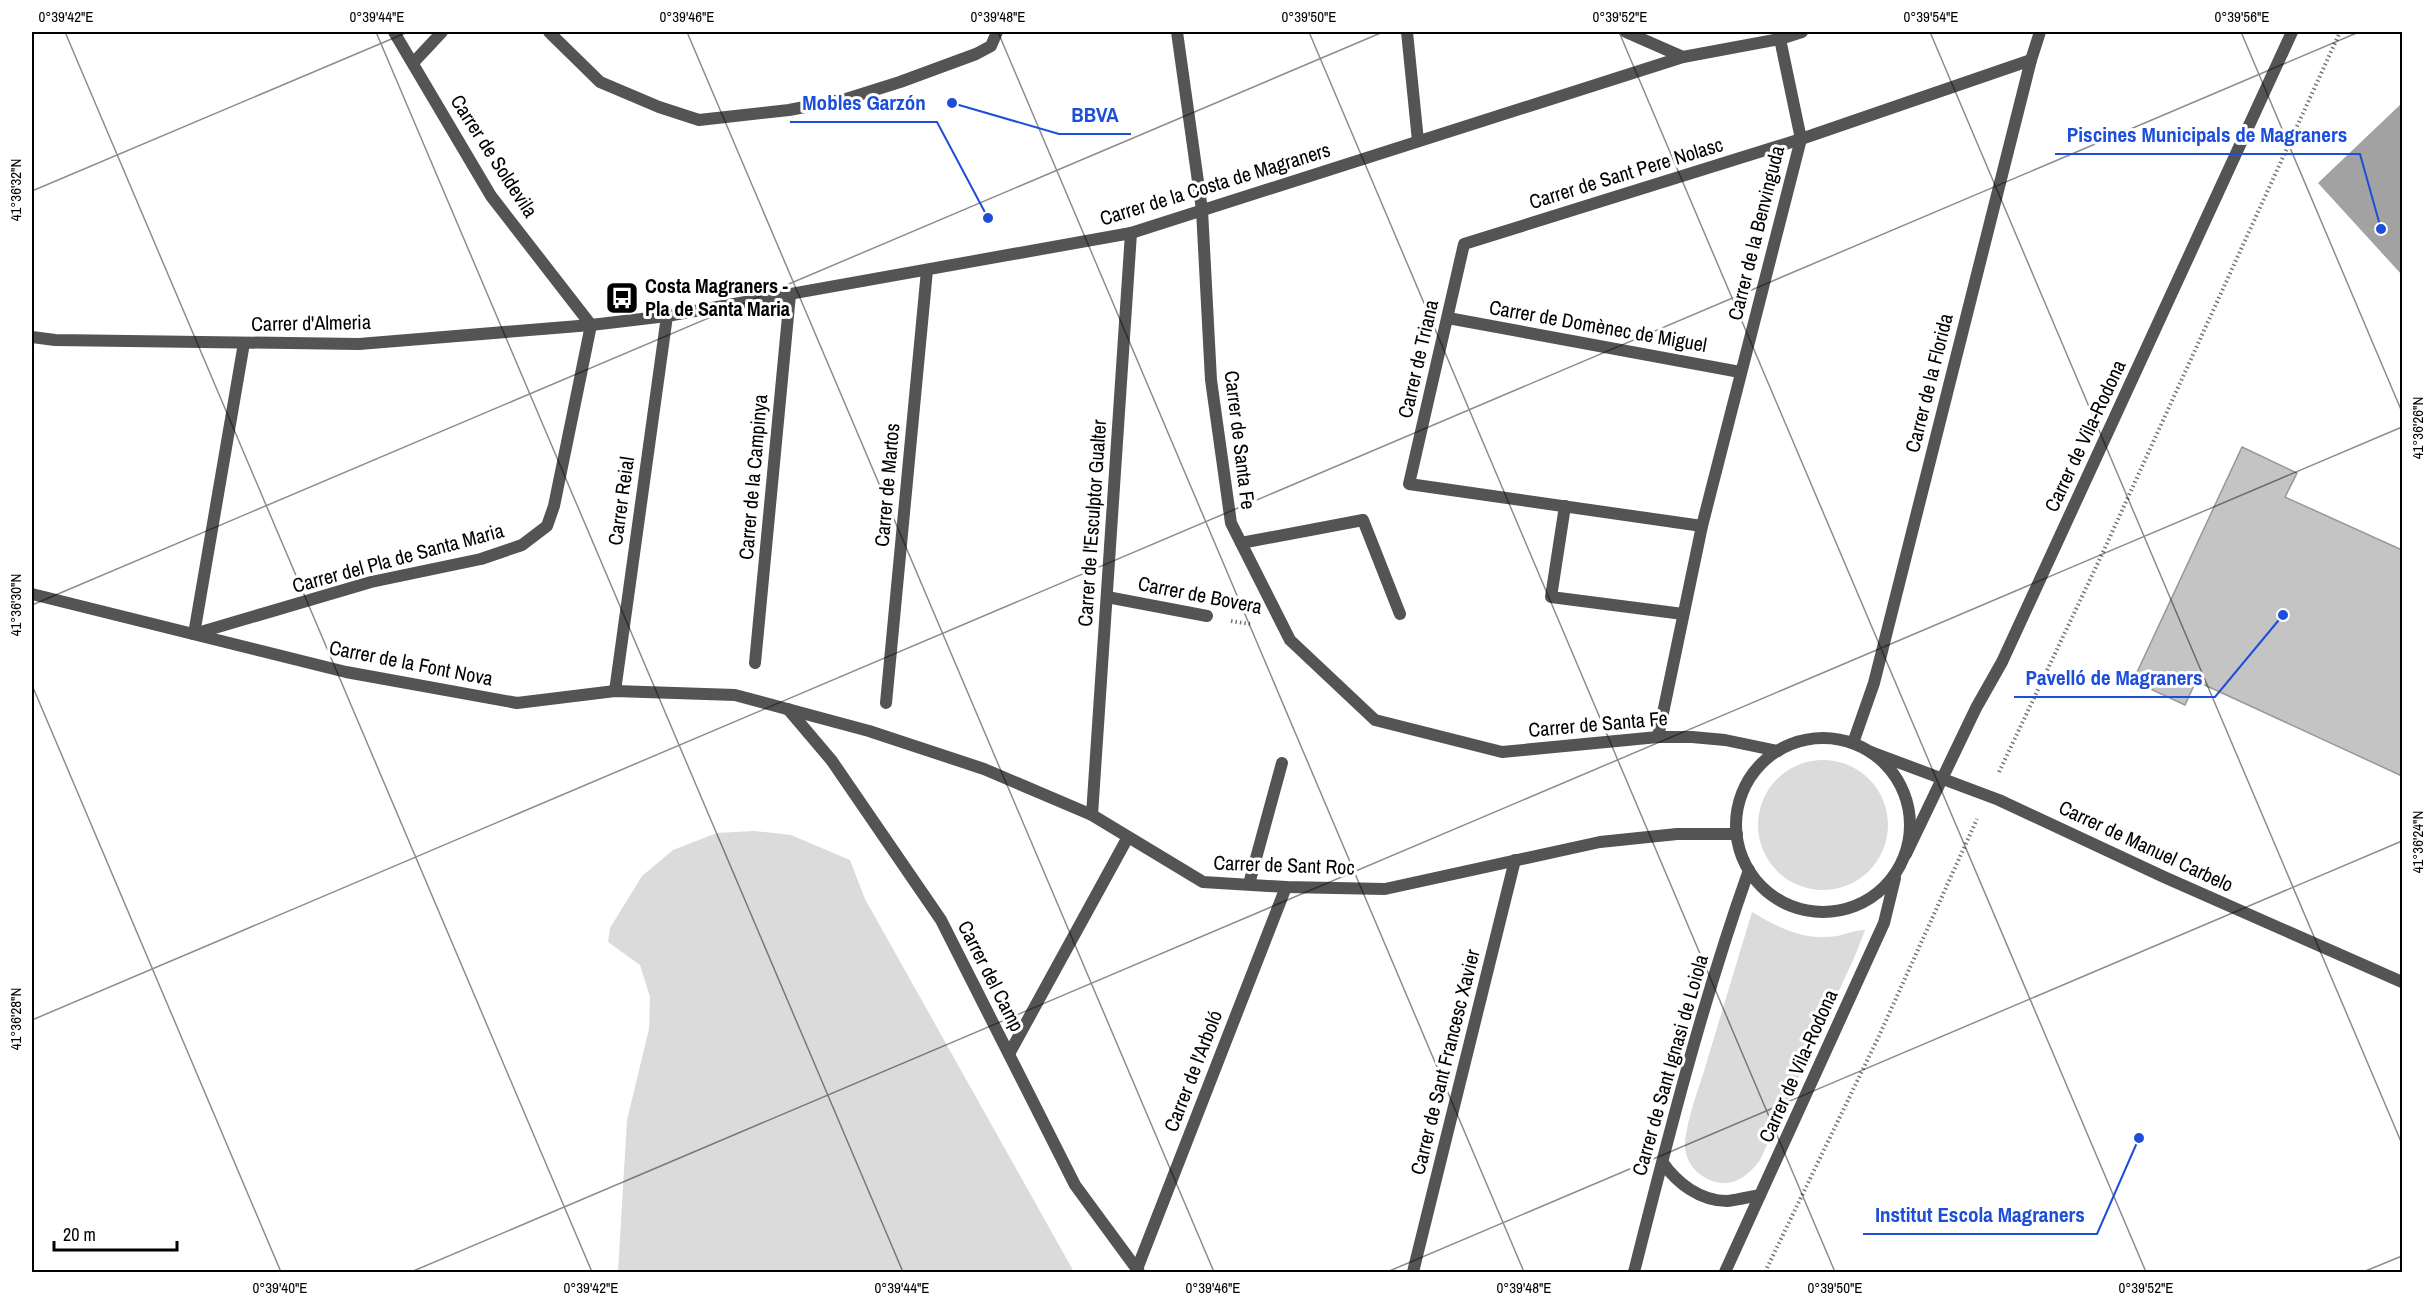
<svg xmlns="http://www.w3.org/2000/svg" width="2434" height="1304" font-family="'Archivo Narrow',sans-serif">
<rect width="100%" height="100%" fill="#fff"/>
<g fill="#dbdbdb">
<circle cx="1823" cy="825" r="65"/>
<path d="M754 831 791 835 850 860 865 899 1074 1272H618L627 1120 649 1029 650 997 640 965 608 942 610 928 642 876 673 850 717 833Z"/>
<path d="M1752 912C1778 928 1806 941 1837 936 1846 934 1855 930 1865 930L1855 956 1760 1160C1751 1172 1739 1184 1722 1183 1703 1181 1687 1167 1685 1148 1684 1129 1698 1090 1704 1071 1720 1018 1736 965 1752 912Z"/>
</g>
<path fill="#a2a2a2" d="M2402 103V275L2318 183Z"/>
<path fill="#c4c4c4" stroke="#989898" stroke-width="1.5" d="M2242 447 2297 473 2285 497 2402 550V776L2196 681 2185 705 2133 681Z"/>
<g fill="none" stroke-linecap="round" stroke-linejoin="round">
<g stroke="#767676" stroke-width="4" stroke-dasharray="1.5 3" stroke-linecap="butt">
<path d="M1231 621 1250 624"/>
<path d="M1999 772 2104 550 2340 32"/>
<path d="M1765 1272 1879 1036 1977 819"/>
</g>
<g stroke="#545454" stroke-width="12">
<path d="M1565 506 1551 597 1683 614"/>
<path d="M1241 543 1363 520 1400 614"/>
<path d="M1107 597 1207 616"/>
<path d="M194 634 371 582 481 559 522 545 547 526 554 506 591 325"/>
<path d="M755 663 790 295"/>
<path d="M886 703 927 270"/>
</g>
<g stroke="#545454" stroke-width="12">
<path d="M394 32 491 196 591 325"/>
<path d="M549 32 600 82 659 107 699 120 789 110 846 99 900 82 976 54 991 46 997 32"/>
<path d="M1177 32 1202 210 1211 380 1231 523 1290 640 1375 720 1502 752 1658 737H1692L1725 740 1778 751"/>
<path d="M1407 32 1418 141"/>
<path d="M1626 32 1683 57"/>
<path d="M413 63 442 32"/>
<path d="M1448 318 1740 372"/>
<path d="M32 337 55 340 359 344 591 325 667 316 1131 233 1683 57 1780 39 1802 32"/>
<path d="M1702 526 1409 484 1464 244 1801 139 2031 60"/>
<path d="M32 594 346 672 517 703 615 691 735 695 869 731 984 769 1092 815 1203 882 1286 887 1385 889 1600 842 1677 834H1737"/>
<path d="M194 634 244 343"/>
<path d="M615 691 667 316"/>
<path d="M788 709 832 761 941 920 1075 1185 1139 1272"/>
<path d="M1658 737 1702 526 1801 139 1780 39"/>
<circle cx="1823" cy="825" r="87"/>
<path d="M1853 743 1874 683 2031 60 2040 32"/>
<path d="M1871 752 1999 800 2164 877 2402 982"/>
<path d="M1092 815 1131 233"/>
<path d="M1906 854 1976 708 2002 662 2292 32"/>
<path d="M1249 884 1282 763"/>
<path d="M1009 1054 1128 837"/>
<path d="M1663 1163C1677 1183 1700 1201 1727 1201 1738 1200 1749 1197 1760 1195"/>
<path d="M1137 1269 1286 887"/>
<path d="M1413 1272 1515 860"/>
<path d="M1634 1272C1668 1138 1702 1002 1749 870"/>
<path d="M1725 1272 1884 923 1895 878"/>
</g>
</g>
<path fill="none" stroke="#000" stroke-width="1.5" stroke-opacity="0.45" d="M65 32 592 1272M376 32 903 1272M687 32 1214 1272M998 32 1524 1272M1309 32 1835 1272M1619 32 2146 1272M1930 32 2402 1144M2241 32 2402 412M32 191 408 32M32 605 1383 32M32 685 281 1272M32 1020 2359 32M411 1272 2402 427M1387 1272 2402 841M2363 1272 2402 1256"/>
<defs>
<symbol id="bus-square" viewBox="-11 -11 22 22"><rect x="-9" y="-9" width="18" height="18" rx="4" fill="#000" stroke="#fff"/><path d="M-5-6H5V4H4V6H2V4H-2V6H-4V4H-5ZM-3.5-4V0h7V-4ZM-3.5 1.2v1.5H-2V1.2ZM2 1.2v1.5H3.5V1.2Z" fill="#fff"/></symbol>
</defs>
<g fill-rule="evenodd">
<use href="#bus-square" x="603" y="279" width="38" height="38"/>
</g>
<g text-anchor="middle" stroke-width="6" stroke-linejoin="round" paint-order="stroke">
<g font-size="20" fill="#000" stroke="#fff">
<text transform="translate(494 156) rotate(57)" y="7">Carrer de Soldevila</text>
<text transform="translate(1626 173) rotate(-17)" y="7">Carrer de Sant Pere Nolasc</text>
<text transform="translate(1215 184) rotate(-17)" y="7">Carrer de la Costa de Magraners</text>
<text transform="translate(1756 233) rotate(-76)" y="7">Carrer de la Benvinguda</text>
<text transform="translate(311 323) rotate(-1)" y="7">Carrer d'Almeria</text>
<text transform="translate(1598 326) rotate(10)" y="7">Carrer de Domènec de Miguel</text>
<text transform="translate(1418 359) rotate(-77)" y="7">Carrer de Triana</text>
<text transform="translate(1929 383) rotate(-76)" y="7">Carrer de la Florida</text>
<text transform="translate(2085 436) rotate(-65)" y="7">Carrer de Vila-Rodona</text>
<text transform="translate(1240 440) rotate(83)" y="7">Carrer de Santa Fe</text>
<text transform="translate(753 477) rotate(-85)" y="7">Carrer de la Campinya</text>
<text transform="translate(887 485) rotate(-85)" y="7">Carrer de Martos</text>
<text transform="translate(621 501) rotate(-82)" y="7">Carrer Reial</text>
<text transform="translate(1092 523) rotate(-86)" y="7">Carrer de l'Esculptor Gualter</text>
<text transform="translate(398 558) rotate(-15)" y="7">Carrer del Pla de Santa Maria</text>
<text transform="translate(1200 595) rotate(11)" y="7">Carrer de Bovera</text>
<text transform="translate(411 663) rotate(11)" y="7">Carrer de la Font Nova</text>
<text transform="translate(1598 724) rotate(-5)" y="7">Carrer de Santa Fe</text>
<text transform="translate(2146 846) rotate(25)" y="7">Carrer de Manuel Carbelo</text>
<text transform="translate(1284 865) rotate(2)" y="7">Carrer de Sant Roc</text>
<text transform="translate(991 976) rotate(63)" y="7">Carrer del Camp</text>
<text transform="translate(1445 1062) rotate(-76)" y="7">Carrer de Sant Francesc Xavier</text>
<text transform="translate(1670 1065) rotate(-74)" y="7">Carrer de Sant Ignasi de Loiola</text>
<text transform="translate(1798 1066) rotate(-66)" y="7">Carrer de Vila-Rodona</text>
<text transform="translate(1193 1071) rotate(-69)" y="7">Carrer de l'Arboló</text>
</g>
<g font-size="20" font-weight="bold" fill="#000" stroke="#fff" text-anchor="start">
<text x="645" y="293">Costa Magraners -<tspan x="645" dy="23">Pla de Santa Maria</tspan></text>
</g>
</g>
<path fill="none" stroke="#1d4ed8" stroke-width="2" d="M988 218L937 122H790M952 103L1059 134H1131M2381 229L2360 154H2055M2283 615L2215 697H2014M2139 1138L2097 1234H1863"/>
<g fill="#1d4ed8" stroke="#fff" stroke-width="2">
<circle cx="988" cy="218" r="6"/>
<circle cx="952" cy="103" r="6"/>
<circle cx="2381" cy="229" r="6"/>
<circle cx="2283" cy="615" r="6"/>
<circle cx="2139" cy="1138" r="6"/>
</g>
<g font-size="21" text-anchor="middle" font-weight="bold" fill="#1d4ed8" stroke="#fff" stroke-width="6" stroke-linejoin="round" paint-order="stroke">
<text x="864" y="110">Mobles Garzón</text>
<text x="1095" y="122">BBVA</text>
<text x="2207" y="142">Piscines Municipals de Magraners</text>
<text x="2114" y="685">Pavelló de Magraners</text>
<text x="1980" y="1222">Institut Escola Magraners</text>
</g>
<rect width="2434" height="1304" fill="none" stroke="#ffffff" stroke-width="66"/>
<path d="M54 1241v9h123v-9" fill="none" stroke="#000000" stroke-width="3"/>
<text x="63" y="1241" font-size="18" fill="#000000" stroke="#ffffff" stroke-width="4.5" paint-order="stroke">20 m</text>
<rect x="33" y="33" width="2368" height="1238" fill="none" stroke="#000" stroke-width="2"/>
<g font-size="15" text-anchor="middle" fill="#000">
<text x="66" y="22">0°39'42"E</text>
<text x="377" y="22">0°39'44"E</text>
<text x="687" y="22">0°39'46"E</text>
<text x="998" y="22">0°39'48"E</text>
<text x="1309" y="22">0°39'50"E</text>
<text x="1620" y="22">0°39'52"E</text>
<text x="1931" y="22">0°39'54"E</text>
<text x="2242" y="22">0°39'56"E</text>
<text transform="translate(16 190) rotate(-90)" y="5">41°36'32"N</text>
<text transform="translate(2418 428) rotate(-90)" y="5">41°36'26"N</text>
<text transform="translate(16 605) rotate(-90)" y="5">41°36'30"N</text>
<text transform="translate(2418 842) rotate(-90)" y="5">41°36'24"N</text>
<text transform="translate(16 1019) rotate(-90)" y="5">41°36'28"N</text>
<text x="280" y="1293">0°39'40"E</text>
<text x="591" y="1293">0°39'42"E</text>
<text x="902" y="1293">0°39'44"E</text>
<text x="1213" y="1293">0°39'46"E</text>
<text x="1524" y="1293">0°39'48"E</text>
<text x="1835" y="1293">0°39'50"E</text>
<text x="2146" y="1293">0°39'52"E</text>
</g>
</svg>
